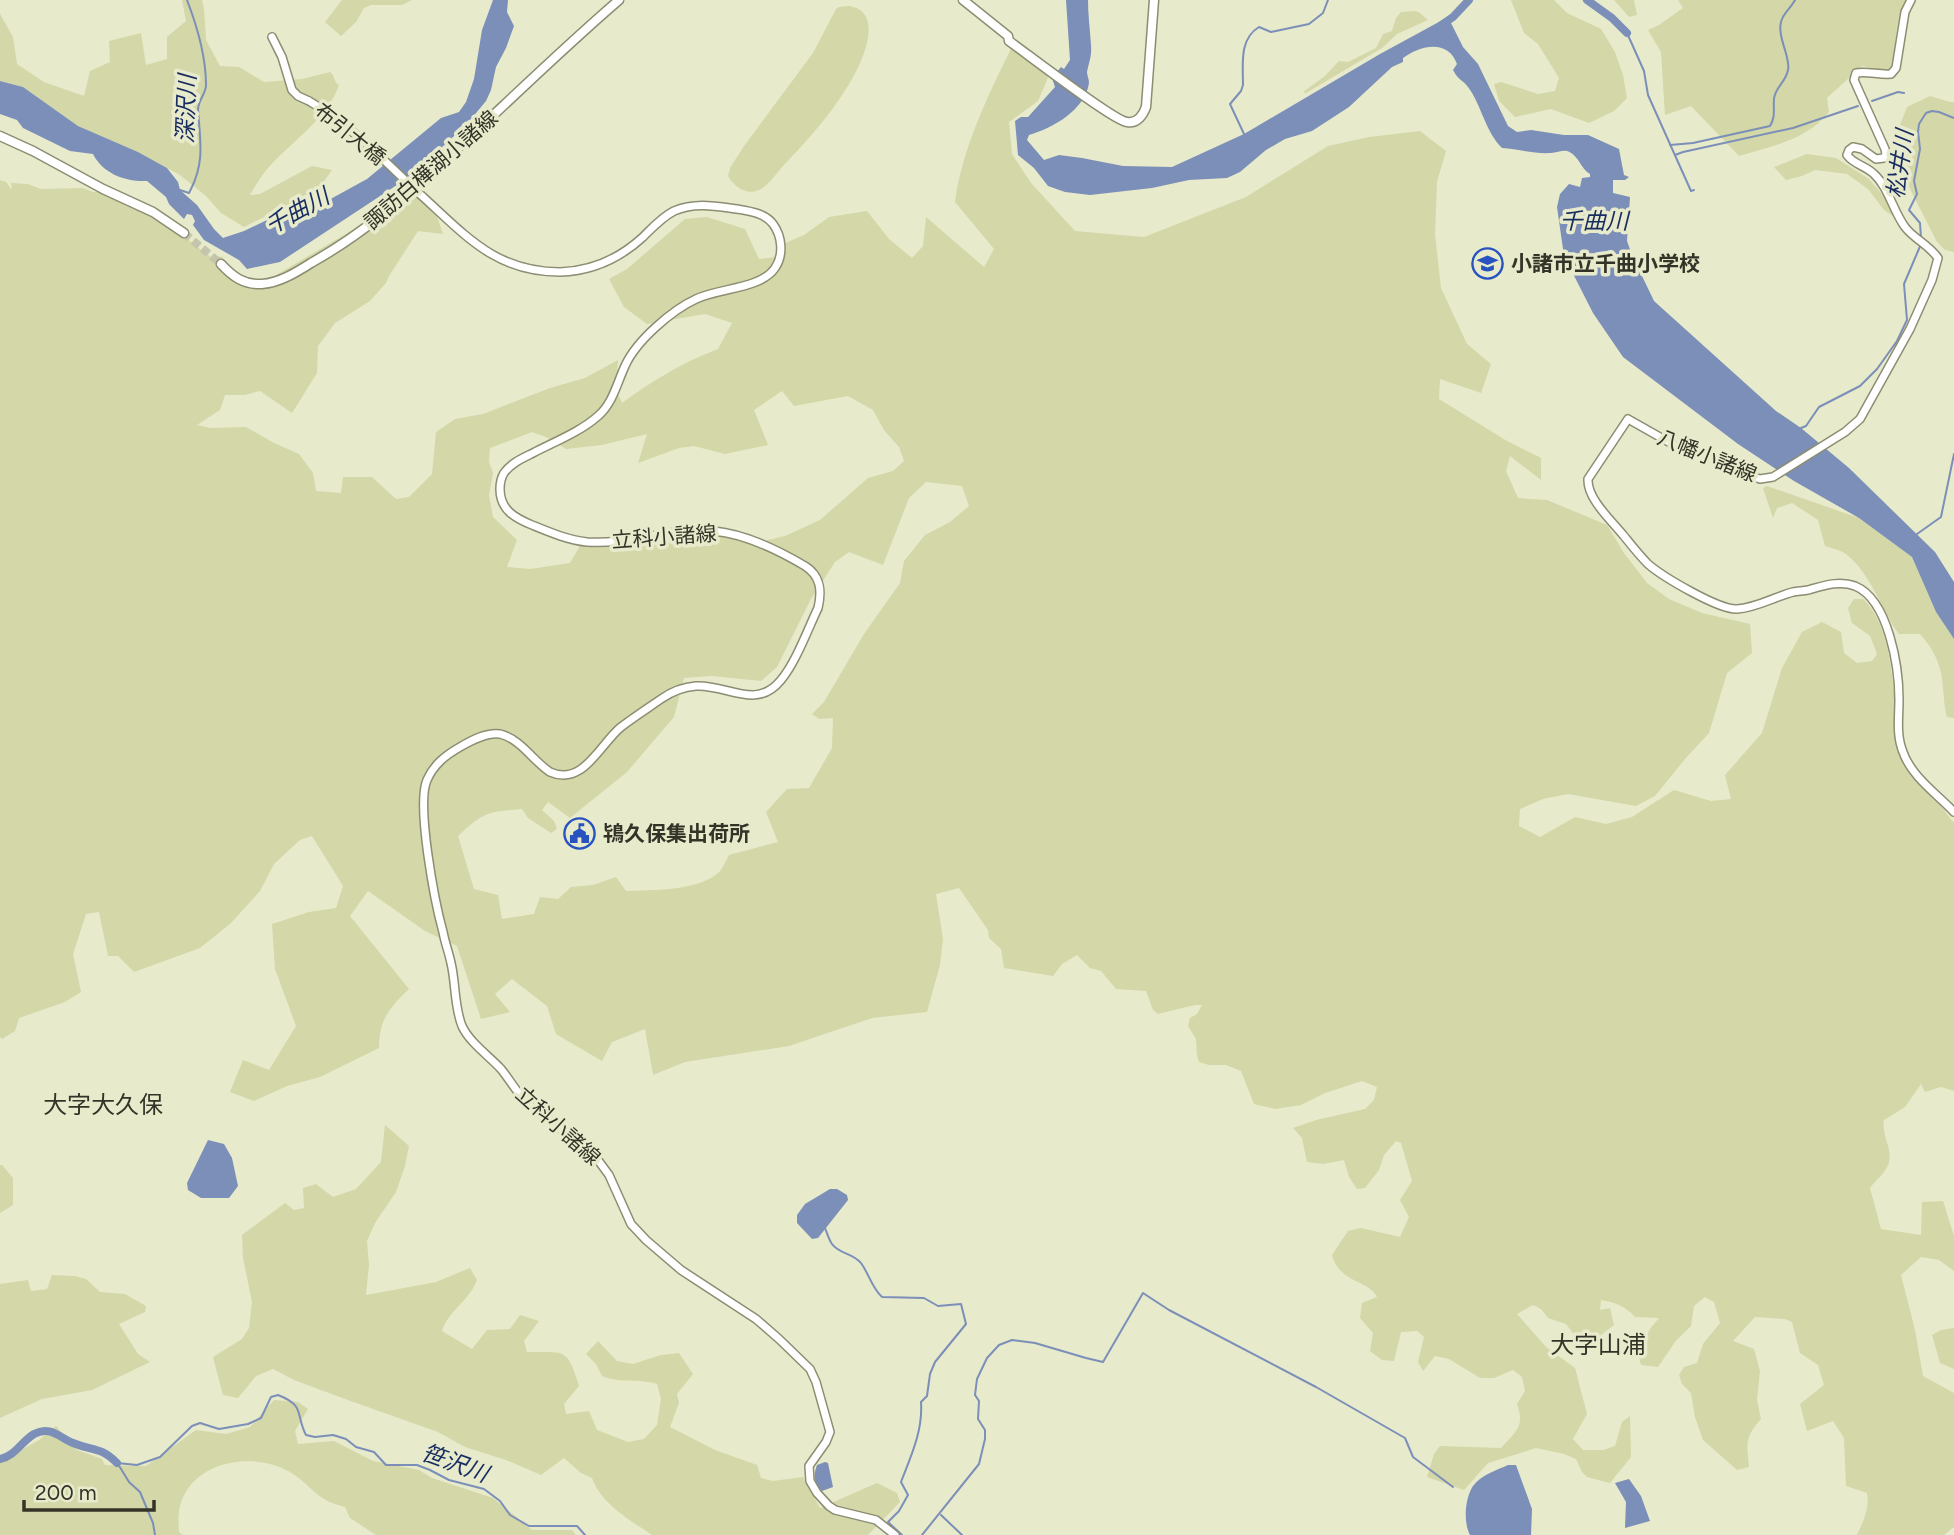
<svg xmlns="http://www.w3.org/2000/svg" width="1954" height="1535" font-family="Figtree,'Noto Sans JP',sans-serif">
<rect width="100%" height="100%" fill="#e8eacc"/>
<g fill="#d4d7a7" fill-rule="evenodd">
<path d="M182 0H202L204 9 206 40 220 66 239 67 264 82 302 79 330 72 333 75 336 83 339 85C327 119 292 141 268 168 261 176 255 186 250 195L260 194 312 166 332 170 318 190 244 227 221 213 206 196 180 175 138 152 78 126 23 87 0 81V14L13 37 17 64 44 82 84 96 90 71 110 62 109 41 141 33 146 65 167 59V37L186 21Z"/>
<path d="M342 0H412L402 5H371L364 8 356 22 341 36 325 22Z"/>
<path d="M1511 0H1554L1567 13 1601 29 1615 52 1623 75 1627 98 1614 111 1589 123 1551 109 1515 117 1499 101 1494 84 1501 82 1538 94 1555 91 1559 78 1538 44 1524 33Z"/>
<path d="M1614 0H1634L1637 15 1629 17Z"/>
<path d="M1678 0H1907C1893 19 1898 46 1891 68L1884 71 1862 66 1827 98 1829 112C1807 140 1772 146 1739 156L1691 106 1665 115 1661 52 1648 30 1659 25 1683 8Z"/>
<path d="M849 6C889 12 858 72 844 92 827 119 804 144 782 167 776 174 768 186 759 190 747 196 733 186 728 176L730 168 744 146 813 53 836 9 839 7Z"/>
<path d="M1415 11 1420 13 1428 20 1397 34 1382 48 1306 93 1303 92 1325 76 1339 61 1348 62 1376 48 1383 34 1392 31 1396 18 1401 12Z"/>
<path d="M1012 47 1050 73 1038 101 1009 122 1012 154 1031 183 1075 231 1144 237 1246 197 1328 146 1369 137 1420 131 1446 151 1437 182 1435 234 1441 288 1467 344 1491 364 1481 393 1440 379 1439 399 1507 441 1541 458V480L1510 456 1506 471 1518 498 1547 500 1607 525 1624 553 1647 583 1669 599 1702 613 1750 624 1752 653 1727 673 1709 733 1685 759 1655 796 1636 806 1568 794 1543 799 1520 809 1519 826 1540 837 1575 817 1606 824 1632 817 1674 790 1711 801 1731 799 1725 775 1762 733 1782 668 1802 632 1822 622 1841 632 1844 653 1857 663 1872 661 1877 654 1870 636 1852 623 1848 608 1854 599H1863C1885 618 1892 666 1894 695 1896 715 1893 736 1899 755 1903 767 1919 778 1927 788 1937 799 1945 812 1954 823V1091L1941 1087 1925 1092 1921 1084 1905 1107 1884 1120C1881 1136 1894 1150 1888 1165 1885 1173 1875 1181 1870 1188L1881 1229 1921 1235 1922 1202 1943 1201 1954 1236V1271L1939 1260 1921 1257 1901 1275 1915 1330 1923 1376 1954 1393V1527L1944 1535H1857C1863 1522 1870 1508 1867 1493L1846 1486 1844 1438 1833 1421 1807 1431 1800 1404 1824 1385 1818 1365 1800 1353 1792 1322 1785 1319 1755 1317 1733 1341 1754 1349 1760 1371 1757 1400 1761 1419C1744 1438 1747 1443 1749 1467L1737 1470 1703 1440 1695 1417 1691 1393 1682 1384 1679 1375 1684 1367 1697 1363 1703 1344 1720 1323 1714 1302 1705 1297 1694 1306 1691 1326 1675 1342 1658 1367 1641 1365 1638 1353 1650 1329 1659 1318 1635 1317C1627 1307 1614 1302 1601 1300L1600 1310 1610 1308 1614 1325 1592 1342 1579 1341 1566 1324 1548 1318 1541 1309 1533 1305 1517 1314 1546 1347 1575 1368 1587 1414 1573 1439 1583 1450H1604L1615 1446 1622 1422 1630 1416 1631 1457 1610 1483 1587 1477 1582 1472 1576 1459 1564 1454 1536 1448 1488 1463 1464 1490 1427 1477 1434 1454 1440 1446 1501 1448C1516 1431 1525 1427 1517 1404L1525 1391 1522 1377 1513 1370 1494 1378H1480L1449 1359 1435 1356 1423 1371 1418 1362 1424 1337 1417 1331 1401 1332 1394 1361 1382 1360 1370 1351 1373 1333 1360 1318 1362 1303 1377 1297C1368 1279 1340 1284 1332 1255L1348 1231 1361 1228 1400 1237 1409 1217 1400 1200 1412 1181 1401 1143 1396 1141 1384 1155 1379 1170 1365 1188 1357 1189 1349 1177 1344 1160 1323 1164 1307 1162 1302 1138 1293 1128 1316 1120 1365 1109 1374 1100 1377 1087 1362 1081 1325 1093 1301 1105 1275 1109 1254 1104 1241 1071 1226 1065H1209L1199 1062 1197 1055 1196 1039 1188 1026 1190 1018 1197 1014 1202 1005H1195L1158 1014 1153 1010 1146 991 1116 989 1101 971 1090 968 1077 955 1062 964 1053 976 1004 968 1001 949 989 938 988 930 959 888 936 894 943 939 940 965 927 1012 872 1018 789 1046 685 1062 653 1075 645 1029 612 1042 602 1061 556 1034 547 1006 512 979 495 994 510 1012 481 1019 457 946 425 931 368 891 350 916 409 989C389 1008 379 1020 379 1048L320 1077 287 1086 254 1101 230 1092 243 1060 269 1070 296 1026 275 969 272 924 309 912 336 908 343 886 312 836 300 840 274 864 260 891 231 923 200 948 134 972 118 956H108L99 912 86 914 73 954 81 992 65 1002 19 1018 15 1031 2 1039 0 1037V180L6 182 12 190 11 183 28 184 41 189 83 188 93 192H102L152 213 212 258 214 256 223 257 224 263 221 266 256 287 415 193 436 213 443 234 418 231 389 276 386 283 370 301 335 323 318 346 317 373 292 413 260 391 245 395H225L220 410 197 425 210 428 246 427 274 443 299 454 313 473 316 491 341 493 343 477H372L396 499 409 497 432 474 436 432 455 419 483 414 550 388 585 378 618 360 616 389 622 403C652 381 683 362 718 349L732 323 705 314 647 324 624 307 609 279 627 269 685 219 707 217 745 229 759 259 776 257 781 245 804 235 829 217 867 211 889 239 912 258 923 246 926 217 984 267 994 249 955 202C962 149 988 95 1012 47ZM782 391 794 406 848 396 873 410 884 430 899 447 904 461 893 471 868 478 820 520 785 536 752 544 730 537 708 533 581 544 570 563 530 569 507 567 517 540 493 517 489 495 493 473 489 462 490 448 532 432 546 437 566 449 602 445 647 434 638 463 679 448 694 446 725 454 768 445 754 410ZM926 482 962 486 969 506 950 522 925 535 904 561 900 583 864 634 824 702 812 714 819 719 833 718 832 748 809 788 787 789 766 812 778 842 729 855C726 861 722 870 717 874 696 891 652 890 626 891L616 877 593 885 571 887 558 899 540 897 534 914 502 919 498 895 474 889 458 836C484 812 487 812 522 809L528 818 551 833 557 829 554 821 542 810 548 802 570 818 627 772 674 717 684 678 712 676 761 681 777 667 811 599 835 562 849 552 883 565 909 498Z"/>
<path d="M1930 96 1950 102H1954V252L1945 250 1937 242 1905 179 1900 125 1907 107Z"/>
<path d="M1807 154 1836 158 1869 179 1886 199 1893 216 1884 210 1868 189 1847 174 1815 170 1802 176 1786 180 1774 167Z"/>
<path d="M1767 486 1859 518 1912 557 1936 612 1954 639V718L1947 717C1943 702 1944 688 1941 673 1938 658 1930 645 1920 634H1899C1880 609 1872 574 1846 554 1840 550 1831 548 1825 546L1818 520 1792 503 1777 508 1773 518 1763 488Z"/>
<path d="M385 1125 409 1146 405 1166 396 1192 375 1223 367 1241 369 1265 366 1295 436 1282 470 1268 477 1280C470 1300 448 1311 442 1331L472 1349 487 1330 510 1329 520 1315 539 1321 524 1341 527 1352C564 1353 567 1346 579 1386L564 1404 566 1414 589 1411 597 1430 628 1442 644 1439 657 1425 661 1399 657 1384C637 1378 622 1384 602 1376L596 1364 586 1354 598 1341 617 1361 633 1364 661 1355 679 1353 693 1374 677 1394 679 1403 670 1427 715 1450 757 1465 761 1478 773 1481 803 1477 820 1508 877 1483 897 1493 900 1502 868 1535H652C630 1520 601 1504 592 1478L581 1473 564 1458 541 1475 506 1460 465 1447 438 1432 345 1399 294 1380 273 1369 256 1376 238 1398 223 1395 213 1357 242 1339 249 1328 252 1302 243 1258 242 1235 285 1203 294 1210 304 1208 303 1188 316 1184 333 1197 356 1189 381 1162Z"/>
<path d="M0 1165H2L13 1178V1205L0 1213Z"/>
<path d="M52 1275 75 1276 86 1279 100 1292 125 1294 146 1306 145 1312 119 1324 138 1354 150 1362 92 1390 42 1399 0 1418V1284L28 1280 31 1291 47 1289Z"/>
<path d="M1954 1328V1369L1940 1363 1932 1335 1941 1330Z"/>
<path d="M274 1400 298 1402 308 1409 295 1431 298 1444 334 1441 373 1461 419 1470 432 1478 493 1498 532 1530H572L576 1535H376L350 1518 345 1507C338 1505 330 1503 324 1499 312 1492 303 1479 290 1472 258 1453 203 1458 184 1495 178 1507 178 1519 179 1532L183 1535H0V1462L39 1440 56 1426 77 1450 102 1459 105 1465 146 1466 196 1430 226 1434 250 1427Z"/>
</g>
<g fill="#7b8fb8">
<path d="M493 0H508L507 12 514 26 506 48 496 67 491 90 486 101 467 124 412 175 280 262 247 269 239 260 204 240 193 225 195 221 192 215 187 214 184 219 169 204 166 197 147 181C126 182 103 174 93 154L70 151 23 128 17 120 0 114V81L23 87 78 126 138 152 167 168 178 182 180 190 197 205 214 229 223 238 244 231 288 210 316 207 367 179 441 118 459 112 466 102 474 79 482 30Z"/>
<path d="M1066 0H1088C1088 15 1090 30 1091 45 1092 56 1089 62 1087 72 1087 75 1089 79 1089 83 1085 110 1053 128 1029 135L1027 140 1044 160 1059 155 1082 158 1123 166 1172 167 1244 134 1380 54 1448 17 1463 47 1478 64 1508 126 1517 132 1531 130 1564 135H1588L1619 149 1624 175 1629 177 1625 180H1613V193L1630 197 1627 241 1632 255 1654 301 1776 411 1801 428 1849 468 1935 552 1954 582V639L1936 612 1912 557 1859 518 1794 481 1738 444 1623 357 1593 313 1564 256 1557 207 1560 194 1569 184 1580 187 1582 178 1590 177V174C1580 168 1579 155 1567 151 1563 150 1556 153 1551 153 1534 154 1518 149 1502 148 1485 131 1481 104 1468 87 1463 80 1458 80 1453 70L1457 64C1448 39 1421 45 1403 58V62L1392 67 1349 107 1312 131 1285 139 1266 150 1240 172 1227 178 1189 180 1152 188 1090 195 1065 192 1048 186 1034 168 1018 155 1015 121 1021 117H1028L1055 87 1052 78 1061 67 1064 69 1070 60Z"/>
<path d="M208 1140 224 1144 232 1158 238 1186 229 1198H201L188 1190 187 1183Z"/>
<path d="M830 1189H837L847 1195 848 1200 818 1238 812 1239 797 1223V1215L805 1204Z"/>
<path d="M825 1462 828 1463 833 1487 822 1491C814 1484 813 1475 817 1465Z"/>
<path d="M1508 1465H1516L1532 1509 1531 1535H1470C1463 1522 1465 1498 1473 1486 1481 1475 1497 1470 1508 1465Z"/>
<path d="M1629 1479 1641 1496 1650 1521 1625 1528 1626 1502 1615 1483Z"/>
</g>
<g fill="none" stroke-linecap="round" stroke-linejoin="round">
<g stroke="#7b8fb8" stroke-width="2">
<path d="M1627 33 1644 71 1648 95 1691 191 1694 190"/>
<path d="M1872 101 1898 92 1904 93"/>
<path d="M1244 134 1230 104 1241 91 1243 85C1243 64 1239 39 1259 27L1271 32 1309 24 1323 13 1328 0"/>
<path d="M1670 145 1693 143 1770 126C1776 116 1773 109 1774 99 1775 87 1786 82 1788 70 1791 58 1777 37 1781 22 1783 13 1791 8 1795 0"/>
<path d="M1675 155 1683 152 1793 128 1858 106"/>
<path d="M180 190 189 193 191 189C205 161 200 140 198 110 198 100 206 94 206 85 206 56 197 26 187 0"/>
<path d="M1921 238 1920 223 1909 210 1917 194 1914 181 1920 149 1918 132 1919 124 1926 113 1932 111 1939 112 1954 118"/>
<path d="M1801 428 1806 426 1819 407 1860 386 1877 369 1897 341 1907 320 1904 284 1921 244"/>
<path d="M1917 534 1941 517 1954 454"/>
<path d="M825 1228C827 1233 829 1240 832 1244 839 1254 853 1253 861 1263 869 1274 872 1288 882 1297L924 1298 938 1306 961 1304 966 1324 935 1362 930 1374 927 1396 921 1402C923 1431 911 1456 901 1482L908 1495 899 1511 888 1522 902 1535"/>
<path d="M117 1463 137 1465 160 1457 192 1426 200 1423 219 1429 248 1424 261 1418 271 1397 278 1395C306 1406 295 1414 306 1435L315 1437 333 1435 346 1439 356 1447 374 1452 386 1465H417L430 1470 449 1480 484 1489 500 1501 510 1515 529 1526H577L585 1535"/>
<path d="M118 1464 129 1482 140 1492 153 1523 155 1535"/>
<path d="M941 1515 962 1535"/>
<path d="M922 1535 979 1464 985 1439V1430L978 1419 979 1401 975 1395 977 1379 987 1358 999 1345 1012 1340 1035 1343 1086 1358 1103 1362 1143 1293 1169 1310 1316 1387 1405 1438 1413 1457 1453 1487"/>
</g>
<g stroke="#7b8fb8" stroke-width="8">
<path d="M1587 0 1612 18 1627 33"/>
<path d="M1440 26 1453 17 1469 0"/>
<path d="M0 1459C15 1456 21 1442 34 1434 50 1425 60 1438 73 1443 92 1451 100 1446 117 1463"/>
</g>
<path stroke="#c4c5ab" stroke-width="8" stroke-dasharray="8 4" stroke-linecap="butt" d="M184 233 221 264"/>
<defs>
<g id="secondary">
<path d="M1911 0 1905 12 1896 68 1891 74C1879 75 1867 71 1856 73L1854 80 1885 149 1886 154 1884 158 1876 159 1862 149 1853 147 1849 150 1847 155C1853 164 1866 166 1874 174 1889 188 1893 211 1905 227 1914 239 1928 244 1938 258L1932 280 1910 329 1860 419 1845 432 1773 477 1760 479 1750 476 1716 458 1674 445 1628 419 1588 479C1587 499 1612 521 1624 536 1632 546 1639 555 1648 564 1663 577 1719 610 1737 609 1756 608 1774 597 1793 592 1798 591 1803 591 1808 590 1823 586 1839 580 1855 586 1889 600 1899 668 1899 700 1899 717 1896 735 1903 752 1911 776 1937 794 1954 812"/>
<path d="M272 37 282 57 292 90 298 96 309 101"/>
<path d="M422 196C466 236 496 272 560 272 593 271 619 259 643 237 652 228 662 217 674 211 695 202 715 206 737 209 749 211 765 213 773 224 782 236 784 255 775 268 761 289 718 288 696 299 672 310 636 341 625 366 617 383 613 403 598 416 580 432 554 442 533 453 523 458 511 463 504 473 501 478 500 483 500 489 500 510 515 518 532 525 549 532 568 540 587 542 629 545 672 527 714 531 746 534 778 550 805 566 821 576 822 591 818 608 808 629 796 662 781 680 756 711 727 684 696 686 683 687 671 692 661 699 648 708 634 717 621 727 600 744 583 787 550 772 533 761 521 739 500 734 487 732 472 740 460 747 446 755 434 764 427 780 416 805 435 903 443 932 445 943 449 953 451 963 456 984 454 1006 462 1026 470 1043 488 1055 501 1069 510 1080 517 1093 527 1103L595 1156 609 1175 631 1224 646 1240 681 1270 756 1319 779 1339 810 1369 816 1382 830 1432 826 1442 809 1466 810 1481 817 1493 829 1506 835 1510 876 1520 895 1535"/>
</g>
<g id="primary">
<path d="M963 0 1008 36 1009 41C1026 53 1114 121 1127 122 1137 124 1143 115 1146 107L1154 0"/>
<path d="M0 136 33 151 103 189 153 212 184 233"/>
<path d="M221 264C233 277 244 285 262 284 279 283 297 272 311 263 368 231 406 195 454 152 509 101 562 49 619 0"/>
</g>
</defs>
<use href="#secondary" stroke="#8c8d72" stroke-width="10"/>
<use href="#primary" stroke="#8c8d72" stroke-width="11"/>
<use href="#secondary" stroke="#fff" stroke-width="7"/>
<use href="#primary" stroke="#fff" stroke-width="8"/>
<defs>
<path id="secondary-bridge" d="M309 101C352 126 386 163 422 196"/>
</defs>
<use href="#secondary-bridge" stroke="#8c8d72" stroke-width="10" stroke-linecap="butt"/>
<use href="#secondary-bridge" stroke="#fff" stroke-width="7"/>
</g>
<defs>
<symbol id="school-ring" viewBox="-11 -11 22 22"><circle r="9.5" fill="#e8eacc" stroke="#2752c0" stroke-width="1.5"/><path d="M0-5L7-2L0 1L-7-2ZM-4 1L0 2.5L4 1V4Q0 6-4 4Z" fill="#2752c0"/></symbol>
<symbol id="civic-ring" viewBox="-11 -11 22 22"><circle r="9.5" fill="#e8eacc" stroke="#2752c0" stroke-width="1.5"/><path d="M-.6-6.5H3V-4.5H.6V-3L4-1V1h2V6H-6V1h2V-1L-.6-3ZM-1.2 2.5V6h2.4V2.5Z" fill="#2752c0"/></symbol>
</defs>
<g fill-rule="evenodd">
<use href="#school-ring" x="1470" y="246" width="35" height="35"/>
<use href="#civic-ring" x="562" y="816" width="35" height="35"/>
</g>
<g text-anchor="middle" stroke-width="7" stroke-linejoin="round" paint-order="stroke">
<g font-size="21" fill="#333327" stroke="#e8eacc">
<text transform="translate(350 134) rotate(39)" y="7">布引大橋</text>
<text transform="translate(431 170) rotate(-41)" y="7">諏訪白樺湖小諸線</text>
<text transform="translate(1707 456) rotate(22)" y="7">八幡小諸線</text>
<text transform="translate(664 537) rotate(-4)" y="7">立科小諸線</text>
<text transform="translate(558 1126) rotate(42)" y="7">立科小諸線</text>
</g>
<g font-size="21" font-weight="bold" fill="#333327" stroke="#e8eacc" text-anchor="start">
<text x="1511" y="271">小諸市立千曲小学校</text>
<text x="603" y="841">鴇久保集出荷所</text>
</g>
<g font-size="23" font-style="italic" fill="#172c5f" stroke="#e8eacc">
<text transform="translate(186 109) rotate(-88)" y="8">深沢川</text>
<text transform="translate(1900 164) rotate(-82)" y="8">松井川</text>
<text transform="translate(297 211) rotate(-29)" y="8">千曲川</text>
<text x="1594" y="229">千曲川</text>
<text transform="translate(455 1463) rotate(20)" y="8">笹沢川</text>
</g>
<g font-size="24" fill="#333327" stroke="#e8eacc">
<text x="103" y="1113">大字大久保</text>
<text x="1598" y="1353">大字山浦</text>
</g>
</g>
<path d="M24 1500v10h130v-10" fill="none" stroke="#333327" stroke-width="3.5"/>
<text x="35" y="1500" font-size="21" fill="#333327" stroke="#e8eacc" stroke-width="5" paint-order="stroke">200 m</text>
</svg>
